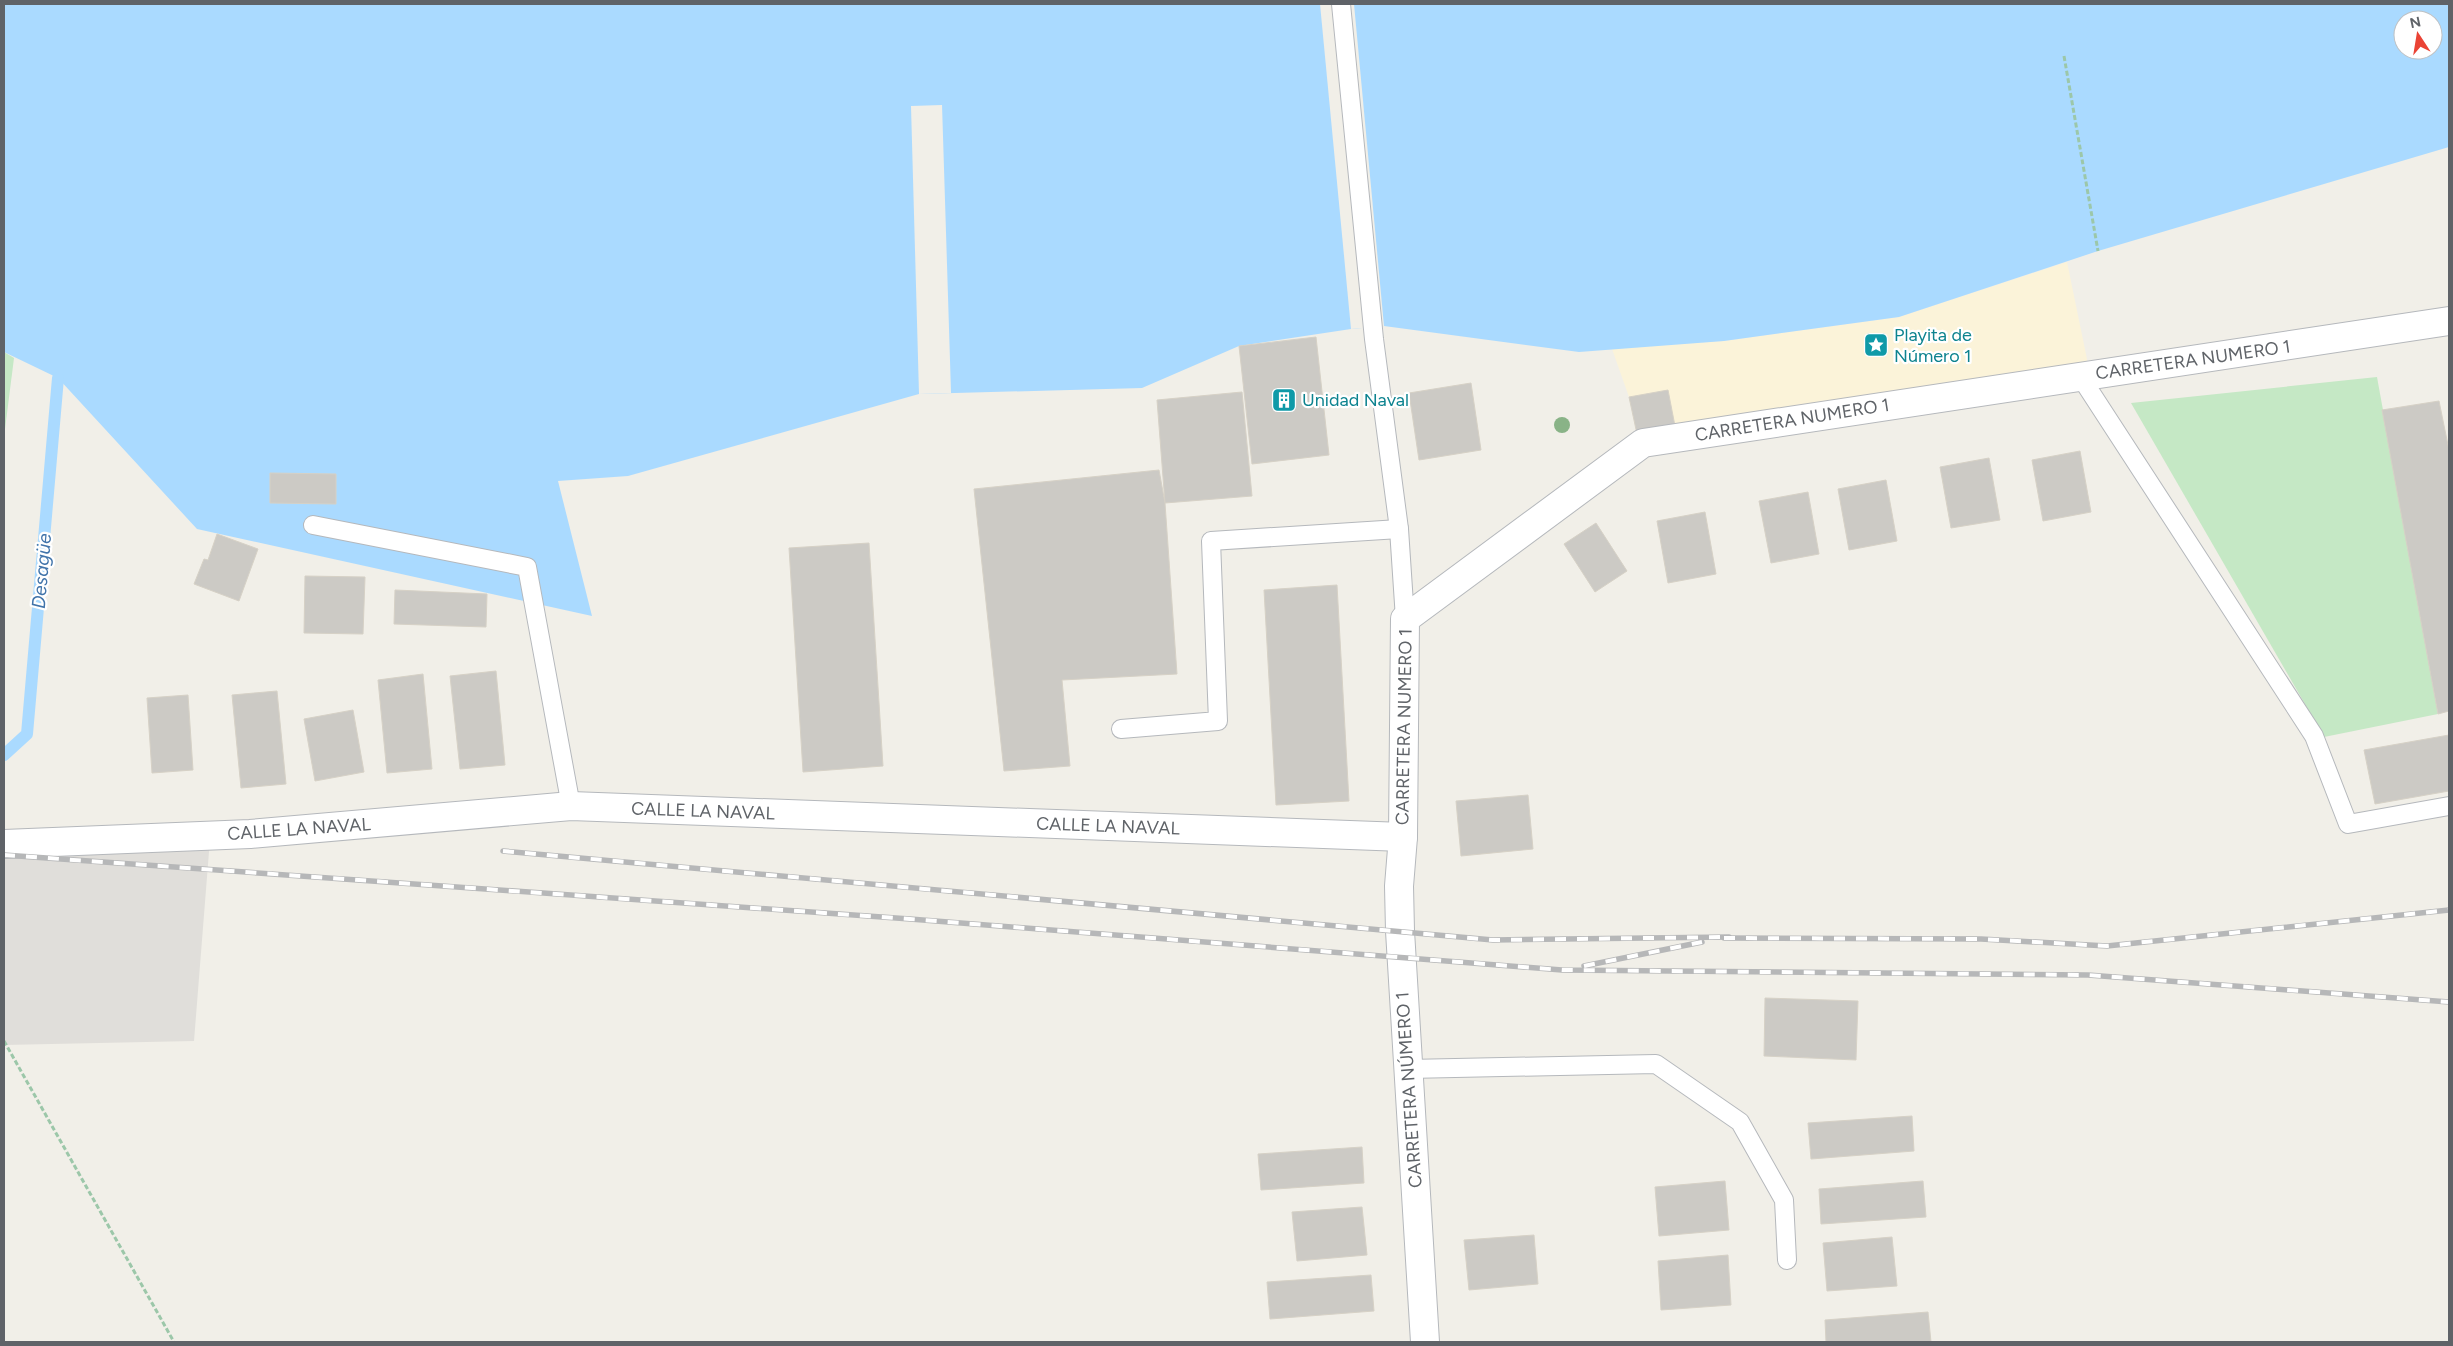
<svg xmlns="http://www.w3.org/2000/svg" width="2453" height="1346" font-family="Figtree,sans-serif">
<rect width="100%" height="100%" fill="#f1efe8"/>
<path fill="#e0deda" d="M210 839 194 1041 4 1045V844Z"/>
<g fill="#c5e8c5">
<path d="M4 352 14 358 4 437Z"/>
<path d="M2377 377 2438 714 2324 737 2131 403Z"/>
</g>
<path fill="#fbf3d9" d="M2067 262 2088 364 1637 434 1629 397 1612 349 1724 341 1899 317Z"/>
<path fill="#aadaff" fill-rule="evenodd" d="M4 4H2449V147L2098 251 1899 317 1724 341 1579 352 1384 326 1351 329 1239 346 1142 388 919 394 628 476 558 481 592 616 197 529 58 378 4 352ZM2403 20H2433V50H2403Z"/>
<g fill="#f1efe8">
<path d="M1320 4H1354L1384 326 1351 329Z"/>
<path d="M942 105 951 393 919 394 911 106Z"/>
</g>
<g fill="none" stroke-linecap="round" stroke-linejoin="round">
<path stroke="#aadaff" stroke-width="12" d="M4 755 27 734 58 378"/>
</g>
<g fill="#cccac5" stroke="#d6d1c6">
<path d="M1316 337 1329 455 1252 464 1239 346Z"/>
<path d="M1471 383 1481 450 1419 460 1409 393Z"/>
<path d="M1668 390 1675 426 1637 434 1629 397Z"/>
<path d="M1242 392 1252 496 1165 503 1157 400Z"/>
<path d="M2439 401 2449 450V711L2438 714 2382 410Z"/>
<path d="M2080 451 2091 512 2043 521 2032 460Z"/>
<path d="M1989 458 2000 520 1951 528 1940 467Z"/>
<path d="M1159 470 1165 503 1177 674 1062 680 1070 766 1004 771 974 489Z"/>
<path d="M270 473 336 474V504L270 503Z"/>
<path d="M1886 480 1897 541 1849 550 1838 489Z"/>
<path d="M1808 492 1819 554 1771 563 1759 501Z"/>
<path d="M1705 512 1716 574 1668 583 1657 521Z"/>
<path d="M1596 523 1627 571 1595 592 1564 544Z"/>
<path d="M217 534 258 549 239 601 194 584 204 559 208 560Z"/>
<path d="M869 543 883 766 803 772 789 548Z"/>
<path d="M305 576 365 577 363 634 304 633Z"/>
<path d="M1337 585 1349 801 1276 805 1264 590Z"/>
<path d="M395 590 487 594 486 627 394 624Z"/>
<path d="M496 671 505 765 460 769 450 676Z"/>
<path d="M423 674 432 769 387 773 378 680Z"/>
<path d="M277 691 286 784 241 788 232 695Z"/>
<path d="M188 695 193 770 152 773 147 698Z"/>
<path d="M353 710 364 772 315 781 304 719Z"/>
<path d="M2449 735V791L2375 804 2364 750Z"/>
<path d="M1528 795 1533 849 1461 856 1456 801Z"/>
<path d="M1765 998 1858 1001 1856 1060 1764 1056Z"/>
<path d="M1912 1116 1914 1151 1811 1159 1808 1123Z"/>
<path d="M1362 1147 1364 1183 1261 1190 1258 1154Z"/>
<path d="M1725 1181 1729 1230 1659 1236 1655 1187Z"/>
<path d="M1923 1181 1926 1217 1821 1224 1819 1189Z"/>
<path d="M1362 1207 1367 1255 1297 1261 1292 1212Z"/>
<path d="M1534 1235 1538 1284 1469 1290 1464 1240Z"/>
<path d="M1892 1237 1897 1286 1827 1291 1823 1243Z"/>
<path d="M1728 1255 1731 1305 1661 1310 1658 1261Z"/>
<path d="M1371 1275 1374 1311 1270 1319 1267 1282Z"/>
<path d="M1928 1312 1931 1342H1826L1825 1320Z"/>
</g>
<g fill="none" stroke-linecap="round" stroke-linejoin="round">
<defs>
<g id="service">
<path d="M1341 4 1374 339 1399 529 1405 619"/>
<path d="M2080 376 2314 736 2348 824 2449 806"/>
<path d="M313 525 527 567 571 806"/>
<path d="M1121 729 1218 721 1211 541 1399 529"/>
<path d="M1408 1069 1656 1064 1740 1122 1784 1200 1787 1260"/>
</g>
<g id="minor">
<path d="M4 844 250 834 571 806 1403 837"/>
<path d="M1425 1342 1400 931 1399 886 1403 837 1405 619 1643 443 2449 321"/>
</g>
</defs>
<use href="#service" stroke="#b5b8bc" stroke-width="20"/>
<use href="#minor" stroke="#b5b8bc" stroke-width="30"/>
<g stroke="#9cc7a9" stroke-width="3" stroke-dasharray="5 2.5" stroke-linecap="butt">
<path d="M2064 56 2098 251"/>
<path d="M4 1041 174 1342"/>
</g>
<use href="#service" stroke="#fff" stroke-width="18"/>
<use href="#minor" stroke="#fff" stroke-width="28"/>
<defs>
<g id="rail">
<path d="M503 851 1493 940 1729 937"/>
<path d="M4 855 910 919 1562 970 2088 975 2449 1002"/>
<path d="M1724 938 1981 939 2107 946 2449 910"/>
<path d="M1584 966 1702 942"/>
</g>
</defs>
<use href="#rail" stroke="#b6b7b8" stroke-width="5.5"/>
<use href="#rail" stroke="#fff" stroke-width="4" stroke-dasharray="11" stroke-linecap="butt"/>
</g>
<circle fill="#89b387" cx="1562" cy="425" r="8"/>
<defs>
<symbol id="sight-square" viewBox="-11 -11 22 22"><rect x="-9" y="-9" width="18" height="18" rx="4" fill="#0f9aa8" stroke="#fff"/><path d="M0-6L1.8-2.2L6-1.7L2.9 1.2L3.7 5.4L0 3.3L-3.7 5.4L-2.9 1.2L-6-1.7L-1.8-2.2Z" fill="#fff"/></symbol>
<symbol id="building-square" viewBox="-11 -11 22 22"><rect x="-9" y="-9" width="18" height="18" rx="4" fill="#0f9aa8" stroke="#fff"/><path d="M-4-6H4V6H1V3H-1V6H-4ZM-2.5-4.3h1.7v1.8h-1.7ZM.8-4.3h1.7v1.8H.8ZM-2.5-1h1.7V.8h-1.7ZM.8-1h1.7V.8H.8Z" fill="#fff"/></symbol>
</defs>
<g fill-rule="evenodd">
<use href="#sight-square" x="1862" y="331" width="28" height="28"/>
<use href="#building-square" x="1270" y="386" width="28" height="28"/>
</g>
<g text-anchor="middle" stroke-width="4.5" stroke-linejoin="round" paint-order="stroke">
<g font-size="18" fill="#0d838f" stroke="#fff" text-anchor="start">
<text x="1894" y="341">Playita de<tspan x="1894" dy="21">Número 1</tspan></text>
<text x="1302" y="406">Unidad Naval</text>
</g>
<g font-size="18" fill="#5f6368" stroke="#fff">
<text transform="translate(2193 360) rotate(-8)" y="6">CARRETERA NUMERO 1</text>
<text transform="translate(1792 420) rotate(-9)" y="6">CARRETERA NUMERO 1</text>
<text transform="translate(1404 727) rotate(-89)" y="6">CARRETERA NUMERO 1</text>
<text transform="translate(703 811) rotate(2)" y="6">CALLE LA NAVAL</text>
<text transform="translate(1108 826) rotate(2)" y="6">CALLE LA NAVAL</text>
<text transform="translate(299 829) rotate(-4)" y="6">CALLE LA NAVAL</text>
<text transform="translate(1409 1090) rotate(-94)" y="6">CARRETERA NÚMERO 1</text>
</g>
<g font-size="19" font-style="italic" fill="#4174aa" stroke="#fff">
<text transform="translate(41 571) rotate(-85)" y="7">Desagüe</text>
</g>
</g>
<rect width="2453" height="1346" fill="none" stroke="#5f6368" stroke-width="10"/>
<g transform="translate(2418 35) rotate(348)"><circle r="24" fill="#ffffff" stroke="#bfc1c3"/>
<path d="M0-4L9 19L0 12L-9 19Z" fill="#ea4335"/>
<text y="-8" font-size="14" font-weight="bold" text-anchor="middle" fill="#5f6368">N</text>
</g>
</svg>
